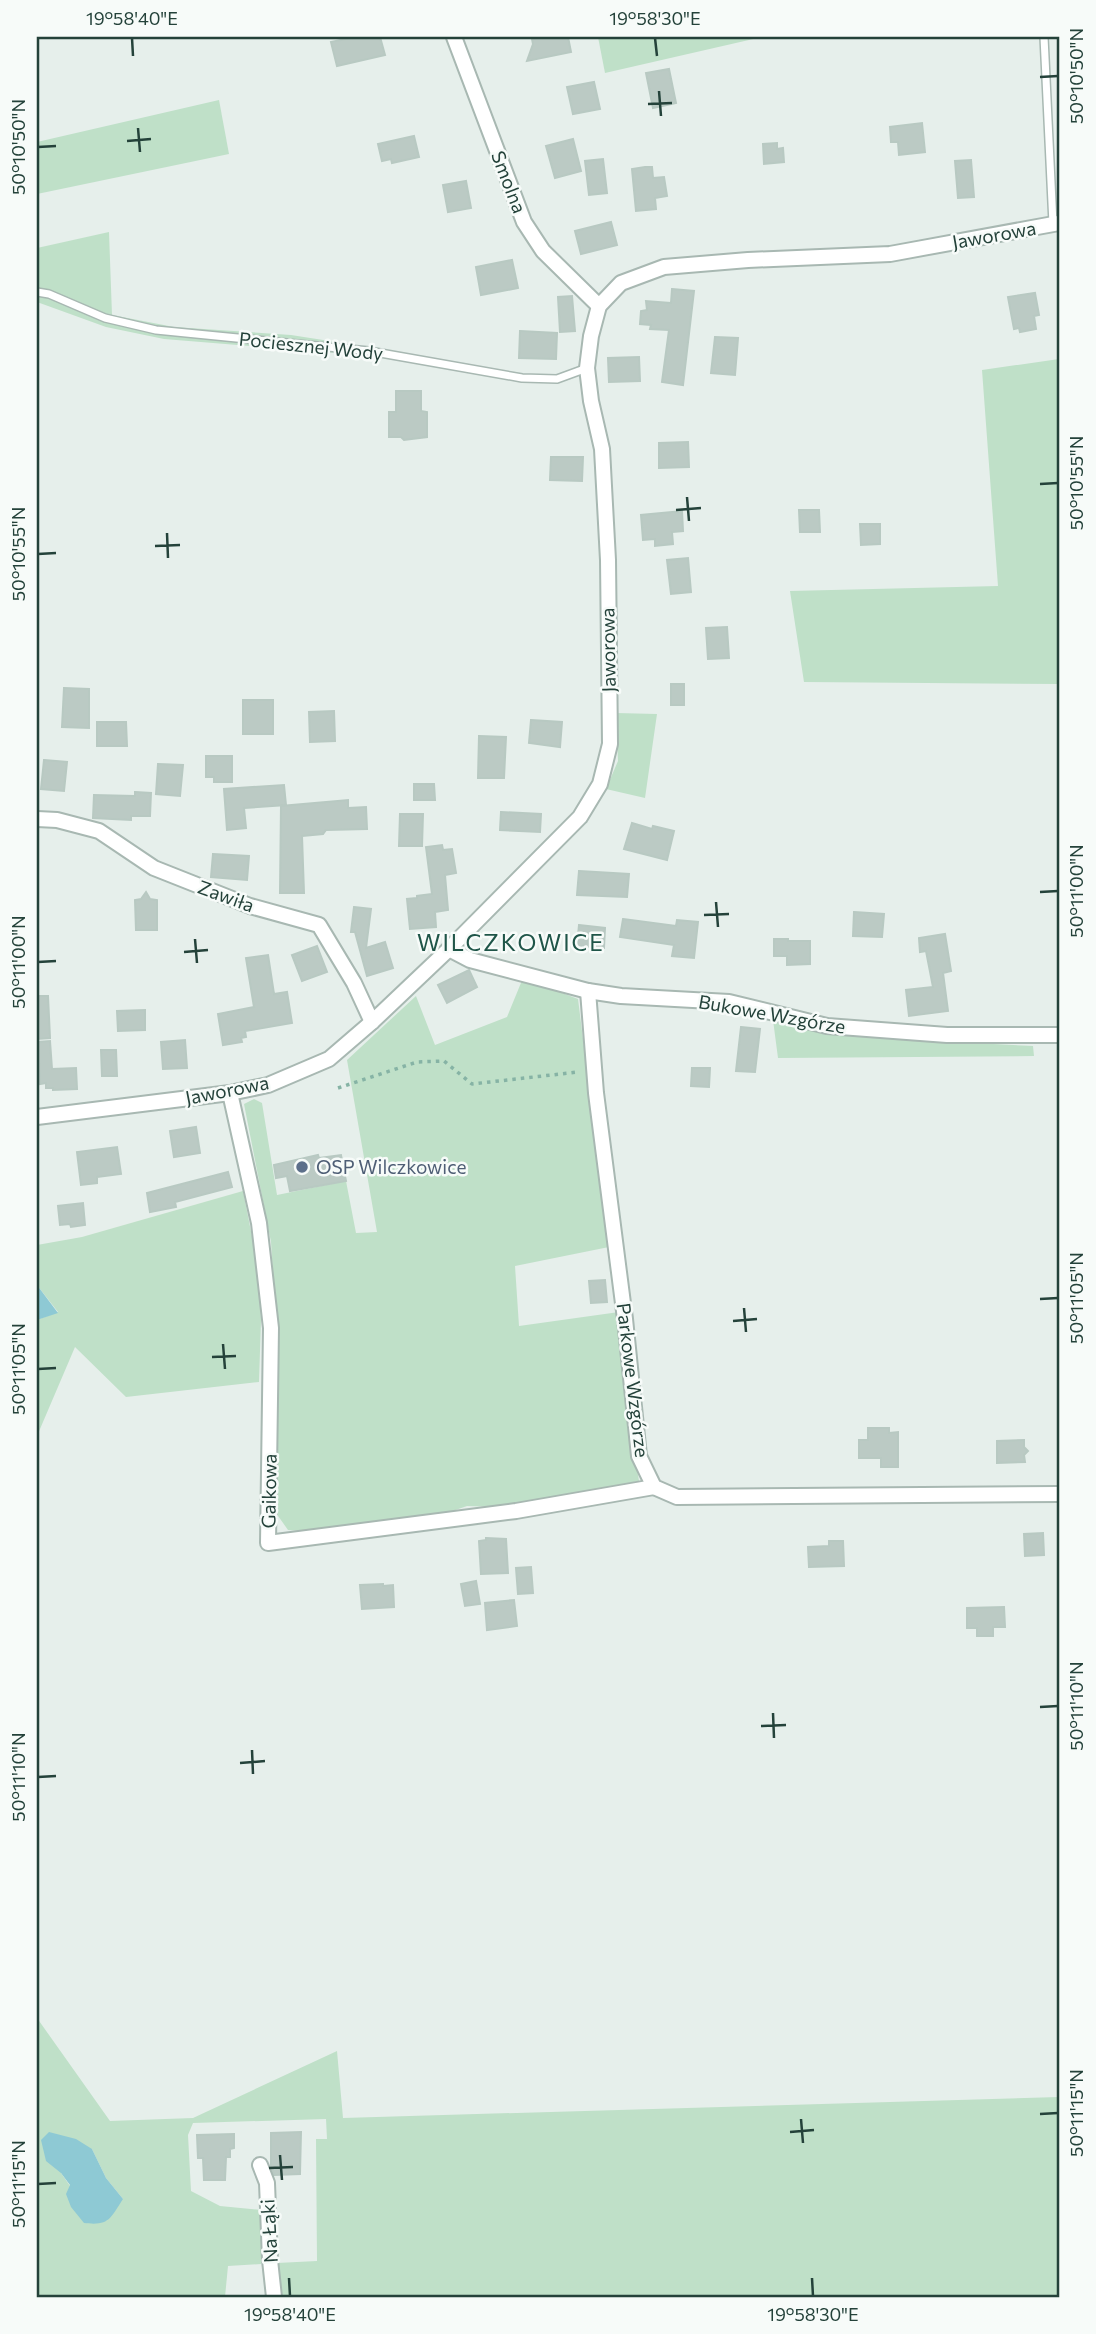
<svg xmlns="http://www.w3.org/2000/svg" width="1096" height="2334" font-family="Commissioner,sans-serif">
<rect width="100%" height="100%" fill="#e6efeb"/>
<g fill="#bfe0c8" fill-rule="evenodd">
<path d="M598 37H762L605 73Z"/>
<path d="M219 100 229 154 37 194V142Z"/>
<path d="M109 232 112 315 174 327 291 335 336 342 337 353 164 339 106 327 37 302V248Z"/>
<path d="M1059 359V684L804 682 790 591 998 586 982 370Z"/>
<path d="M616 713 657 714 645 798 606 789 618 761Z"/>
<path d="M523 978 578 999 609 1247 515 1266 519 1326 619 1312 629 1418 639 1481 498 1507 467 1506 447 1513 312 1532 288 1530 276 1513 274 1477 276 1323 271 1242 244 1104 254 1099 262 1103 277 1195 346 1181 356 1233 377 1232 347 1060 416 996 435 1045 507 1017Z"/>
<path d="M773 1020 846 1033 916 1040 1033 1046 1034 1056 778 1058Z"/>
<path d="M243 1191 258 1267 261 1320 259 1382 126 1397 75 1347 37 1436V1320L58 1312 37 1285V1245L82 1237Z"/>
<path d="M1057 1735H1059V2092L1057 1773Z"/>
<path d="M37 2018 110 2121 193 2118 337 2051 343 2118 1059 2097V2297H280L277 2263 317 2261 316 2139H327L326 2119 193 2123 188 2135 191 2191 220 2206 262 2210 261 2264 228 2266 225 2297H37ZM92 2149 106 2178 123 2199 70 2186 61 2173Z"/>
</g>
<g fill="#8ec9d4">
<path d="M37 1285 58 1313 37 1320Z"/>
<path d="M49 2132 76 2139 92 2149 106 2178 123 2199C110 2219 109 2226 84 2223L71 2207 66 2194 70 2185 61 2173 46 2161 41 2140Z"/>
</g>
<g fill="#bbcac4" stroke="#b8c9c2" stroke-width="2">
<path d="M355 37H380L385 55 337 66 331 42Z"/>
<path d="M541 37H568L571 52 527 61 533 44 532 39Z"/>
<path d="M669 69 676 103 653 108 646 73Z"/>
<path d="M594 82 600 109 573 114 567 87Z"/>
<path d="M922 123 925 152 899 155 898 142H891L890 127Z"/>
<path d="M414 136 419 157 392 163 391 159 382 161 378 144Z"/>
<path d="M573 139 581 171 555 178 546 146Z"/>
<path d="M777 143V149L783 148 784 162 764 164 763 144Z"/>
<path d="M603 159 607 193 589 195 585 161Z"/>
<path d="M971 160 974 197 958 198 955 161Z"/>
<path d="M645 167H652L653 178 664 177 667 196 655 198 656 209 636 211 632 169Z"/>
<path d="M466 181 471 208 448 212 443 185Z"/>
<path d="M611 222 617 245 581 254 575 231Z"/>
<path d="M512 260 518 288 481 295 476 267Z"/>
<path d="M672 289 694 291 683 385 662 382 669 330 650 329 651 325 640 324 641 311 647 310 646 301 671 303Z"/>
<path d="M1035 293 1039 315 1034 316 1036 329 1020 332 1019 328 1014 329 1008 297Z"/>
<path d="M572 296 575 331 560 332 558 297Z"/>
<path d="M520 331 557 333 556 359 519 358Z"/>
<path d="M715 337 738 338 735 375 711 373Z"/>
<path d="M639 357 640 381 609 382 608 358Z"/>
<path d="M396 391H421V411L427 412V437L404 440 401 437H389V412H396Z"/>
<path d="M688 442 689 467 659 468V443Z"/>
<path d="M551 457H583L582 481 550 480Z"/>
<path d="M799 510H819L820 532H800Z"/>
<path d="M682 511 683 531 672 532 673 544 655 546V539L643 540 641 515Z"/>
<path d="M860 524H880V544L861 545Z"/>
<path d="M688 558 691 592 671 594 667 560Z"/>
<path d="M727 627 729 658 708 659 706 628Z"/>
<rect x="671" y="684" width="13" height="21"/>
<path d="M64 688 89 689V728L62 727Z"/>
<rect x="243" y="700" width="30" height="34"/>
<path d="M334 711 335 741 310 742 309 712Z"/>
<path d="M531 720 562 722 560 747 529 743Z"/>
<path d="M97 722H126L127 746H97Z"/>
<path d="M479 736 506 737 504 778H478Z"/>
<path d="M206 756H232V782H214V777H206Z"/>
<path d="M44 760 67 762 64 791 41 789Z"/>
<path d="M158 764 183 765 180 796 156 794Z"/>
<path d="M414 784H434L435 800H414Z"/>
<path d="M284 785 286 805 244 808 246 828 227 830 224 789Z"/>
<path d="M135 792 151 793 150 816H131V820L93 818 94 795 135 796Z"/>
<path d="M348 800V808L366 807 367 829 326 830 323 834 302 836 304 893H280L281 806Z"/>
<path d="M501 812 541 814 540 832 500 830Z"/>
<path d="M400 814H423L422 846H399Z"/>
<path d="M632 823 652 829 653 826 674 831 667 860 624 849Z"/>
<path d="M442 845 443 850 452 849 456 873 445 875 448 910 435 912 436 927 410 929 407 899 417 898V896L432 894 426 847Z"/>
<path d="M213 854 249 856 247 880 211 877Z"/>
<path d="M579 871 629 874 627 897 577 895Z"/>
<path d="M146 892 150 899 157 900V930H136L135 900 141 899Z"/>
<path d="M354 907 371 909 366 948 385 942 393 968 367 976 355 932H351Z"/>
<path d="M854 912 884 914 882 937 853 936Z"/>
<path d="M623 919 676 926 677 920 698 922 694 958 672 956 674 945 620 937Z"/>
<path d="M579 925 605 928 604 948 577 946Z"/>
<path d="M945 934 951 971 943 973 948 1011 909 1016 906 990 933 987 926 951 920 952 919 938Z"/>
<path d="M774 939H788V941H810V964L787 965V956H774Z"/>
<path d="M317 946 327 972 302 981 292 955Z"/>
<path d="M268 955 274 994 287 992 292 1023 245 1031 246 1037 241 1038 242 1042 223 1045 218 1014 254 1007 246 958Z"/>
<path d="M469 970 477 987 447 1003 438 985Z"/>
<path d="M37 996H48L50 1038 37 1039Z"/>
<path d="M145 1010V1030L118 1031 117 1011Z"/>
<path d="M741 1027 760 1029 755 1072 736 1071Z"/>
<path d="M185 1040 187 1068 163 1069 161 1042Z"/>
<path d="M50 1041 52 1069 76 1068 77 1089 53 1090V1088H46V1083L40 1084 38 1042Z"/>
<path d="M101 1050H116L117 1076H102Z"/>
<path d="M692 1068H710L709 1087 691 1086Z"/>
<path d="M196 1127 200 1153 174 1157 170 1131Z"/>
<path d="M117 1147 121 1174 97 1177V1183L81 1185 77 1152Z"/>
<path d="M318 1155 319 1158 341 1155 346 1181 290 1191 287 1176 276 1178 274 1165Z"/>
<path d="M228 1172 232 1187 175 1202 176 1207 150 1212 147 1193Z"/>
<path d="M83 1203 85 1225 71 1227 70 1224 60 1225 58 1206Z"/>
<path d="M605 1280 607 1302 591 1303 589 1281Z"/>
<path d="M868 1428H889V1433L898 1432V1467H881V1458H859V1440H868Z"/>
<path d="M1024 1440V1447L1028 1451 1024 1455 1025 1462 997 1463V1441Z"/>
<path d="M1043 1533 1044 1555 1025 1556 1024 1534Z"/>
<path d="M486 1538 506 1539 508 1573 481 1574 479 1541 486 1540Z"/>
<path d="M829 1541H843L844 1566 809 1567 808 1547 829 1546Z"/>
<path d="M531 1567 533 1593 518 1594 516 1568Z"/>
<path d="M476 1581 480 1604 465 1606 461 1584Z"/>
<path d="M383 1584V1586L393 1585 394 1607 362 1609 360 1585Z"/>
<path d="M514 1600 517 1626 487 1630 485 1603Z"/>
<path d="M1004 1607 1005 1627H993V1636H977V1628H967V1608Z"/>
<path d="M301 2132 300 2174 274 2175 271 2167V2133Z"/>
<path d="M234 2134V2148L230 2149V2157H226L225 2180H204L203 2158H198L197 2135Z"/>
</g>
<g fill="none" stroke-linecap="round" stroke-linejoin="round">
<defs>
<g id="service">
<path d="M1044 37 1053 224"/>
<path d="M37 292 49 294 105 318 156 330 369 351 522 378 557 379 587 368"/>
</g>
<g id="minor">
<path d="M454 37 524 222 543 251 599 306"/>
<path d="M37 819 57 820 99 831 154 868 250 906 319 925 354 983 372 1022"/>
<path d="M449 949 470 960 588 991 621 996 729 1002 827 1026 947 1035H1059"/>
<path d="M588 991 596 1093 625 1319 639 1456 654 1487 677 1497 1059 1494"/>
<path d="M230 1093 259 1223 271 1328 268 1543 516 1511 654 1487"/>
<path d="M37 1117 230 1093 268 1085 329 1059 372 1022 449 949 580 817 600 784 610 744 608 560 602 449 591 401 587 368 591 336 599 306 621 283 664 267 748 260 890 254 1059 223"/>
<path d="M260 2165 267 2183 270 2260 274 2297"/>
</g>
</defs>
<use href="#service" stroke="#a8b8b2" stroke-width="10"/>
<use href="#minor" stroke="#a8b8b2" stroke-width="18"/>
<path stroke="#86b3a5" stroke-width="3.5" stroke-dasharray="3.5 5" stroke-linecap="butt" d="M338 1088 417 1062 444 1061 472 1084 578 1072"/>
<use href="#service" stroke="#fff" stroke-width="7"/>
<use href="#minor" stroke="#fff" stroke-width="14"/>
</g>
<path fill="none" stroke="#24423a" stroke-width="2.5" d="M132 38 133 56M655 38 657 56M1040 77 1058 76M659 91 661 116M648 104 672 103M138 128 140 152M127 141 151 139M38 147 56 146M1040 484 1058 483M687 497 689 521M676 510 701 508M167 533 168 558M155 546 180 545M38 554 56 553M1040 892 1058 891M716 902 718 927M704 915 729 914M195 939 197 963M184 952 208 950M38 962 56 961M1040 1299 1058 1298M744 1308 746 1332M733 1321 757 1319M223 1344 225 1369M212 1357 236 1356M38 1369 56 1368M1040 1707 1058 1706M773 1713 774 1738M761 1726 786 1725M252 1750 253 1774M240 1763 265 1761M38 1777 56 1776M1040 2114 1058 2113M801 2119 803 2143M790 2132 814 2130M280 2155 282 2180M269 2168 293 2167M38 2184 56 2183M289 2278 290 2296M812 2278 813 2296"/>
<circle fill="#5c6f8a" stroke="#f7fbf9" stroke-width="2.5" cx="302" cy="1167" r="7"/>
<g text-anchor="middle" stroke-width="5" stroke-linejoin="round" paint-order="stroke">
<g font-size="19" fill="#24423a" stroke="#f7fbf9">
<text transform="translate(509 182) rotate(69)" y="7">Smolna</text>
<text transform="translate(994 235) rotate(-10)" y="7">Jaworowa</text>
<text transform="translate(311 346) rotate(6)" y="7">Pociesznej Wody</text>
<text transform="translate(608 650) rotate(-91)" y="7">Jaworowa</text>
<text transform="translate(226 896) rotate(20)" y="7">Zawiła</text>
<text transform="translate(772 1014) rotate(10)" y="7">Bukowe Wzgórze</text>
<text transform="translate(227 1090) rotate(-11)" y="7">Jaworowa</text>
<text transform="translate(633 1380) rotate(83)" y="7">Parkowe Wzgórze</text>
<text transform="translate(269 1491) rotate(-89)" y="7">Gaikowa</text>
<text transform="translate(269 2231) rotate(-93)" y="7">Na Łąki</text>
</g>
<g font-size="19" fill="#4e5e75" stroke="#f7fbf9" text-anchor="start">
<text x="316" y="1174">OSP Wilczkowice</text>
</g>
<g font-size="23" letter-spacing="2" fill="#1f5548" stroke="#f7fbf9">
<text x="511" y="951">WILCZKOWICE</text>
</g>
</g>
<rect width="1096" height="2334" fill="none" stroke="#f7fbf9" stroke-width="77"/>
<rect x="38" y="38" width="1020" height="2258" fill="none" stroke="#24423a" stroke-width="2.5"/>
<g font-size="18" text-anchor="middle" fill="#24423a">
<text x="132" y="25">19°58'40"E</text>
<text x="655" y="25">19°58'30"E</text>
<text transform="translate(1077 76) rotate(-90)" y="6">50°10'50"N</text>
<text transform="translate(19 147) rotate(-90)" y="6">50°10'50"N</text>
<text transform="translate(1077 483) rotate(-90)" y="6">50°10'55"N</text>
<text transform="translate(19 554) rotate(-90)" y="6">50°10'55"N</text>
<text transform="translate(1077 891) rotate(-90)" y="6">50°11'00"N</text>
<text transform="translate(19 962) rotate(-90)" y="6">50°11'00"N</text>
<text transform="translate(1077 1298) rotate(-90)" y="6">50°11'05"N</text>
<text transform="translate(19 1369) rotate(-90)" y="6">50°11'05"N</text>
<text transform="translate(1077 1706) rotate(-90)" y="6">50°11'10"N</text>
<text transform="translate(19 1777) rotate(-90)" y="6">50°11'10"N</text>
<text transform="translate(1077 2113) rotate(-90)" y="6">50°11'15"N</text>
<text transform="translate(19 2184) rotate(-90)" y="6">50°11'15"N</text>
<text x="290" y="2321">19°58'40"E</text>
<text x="813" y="2321">19°58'30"E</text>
</g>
</svg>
